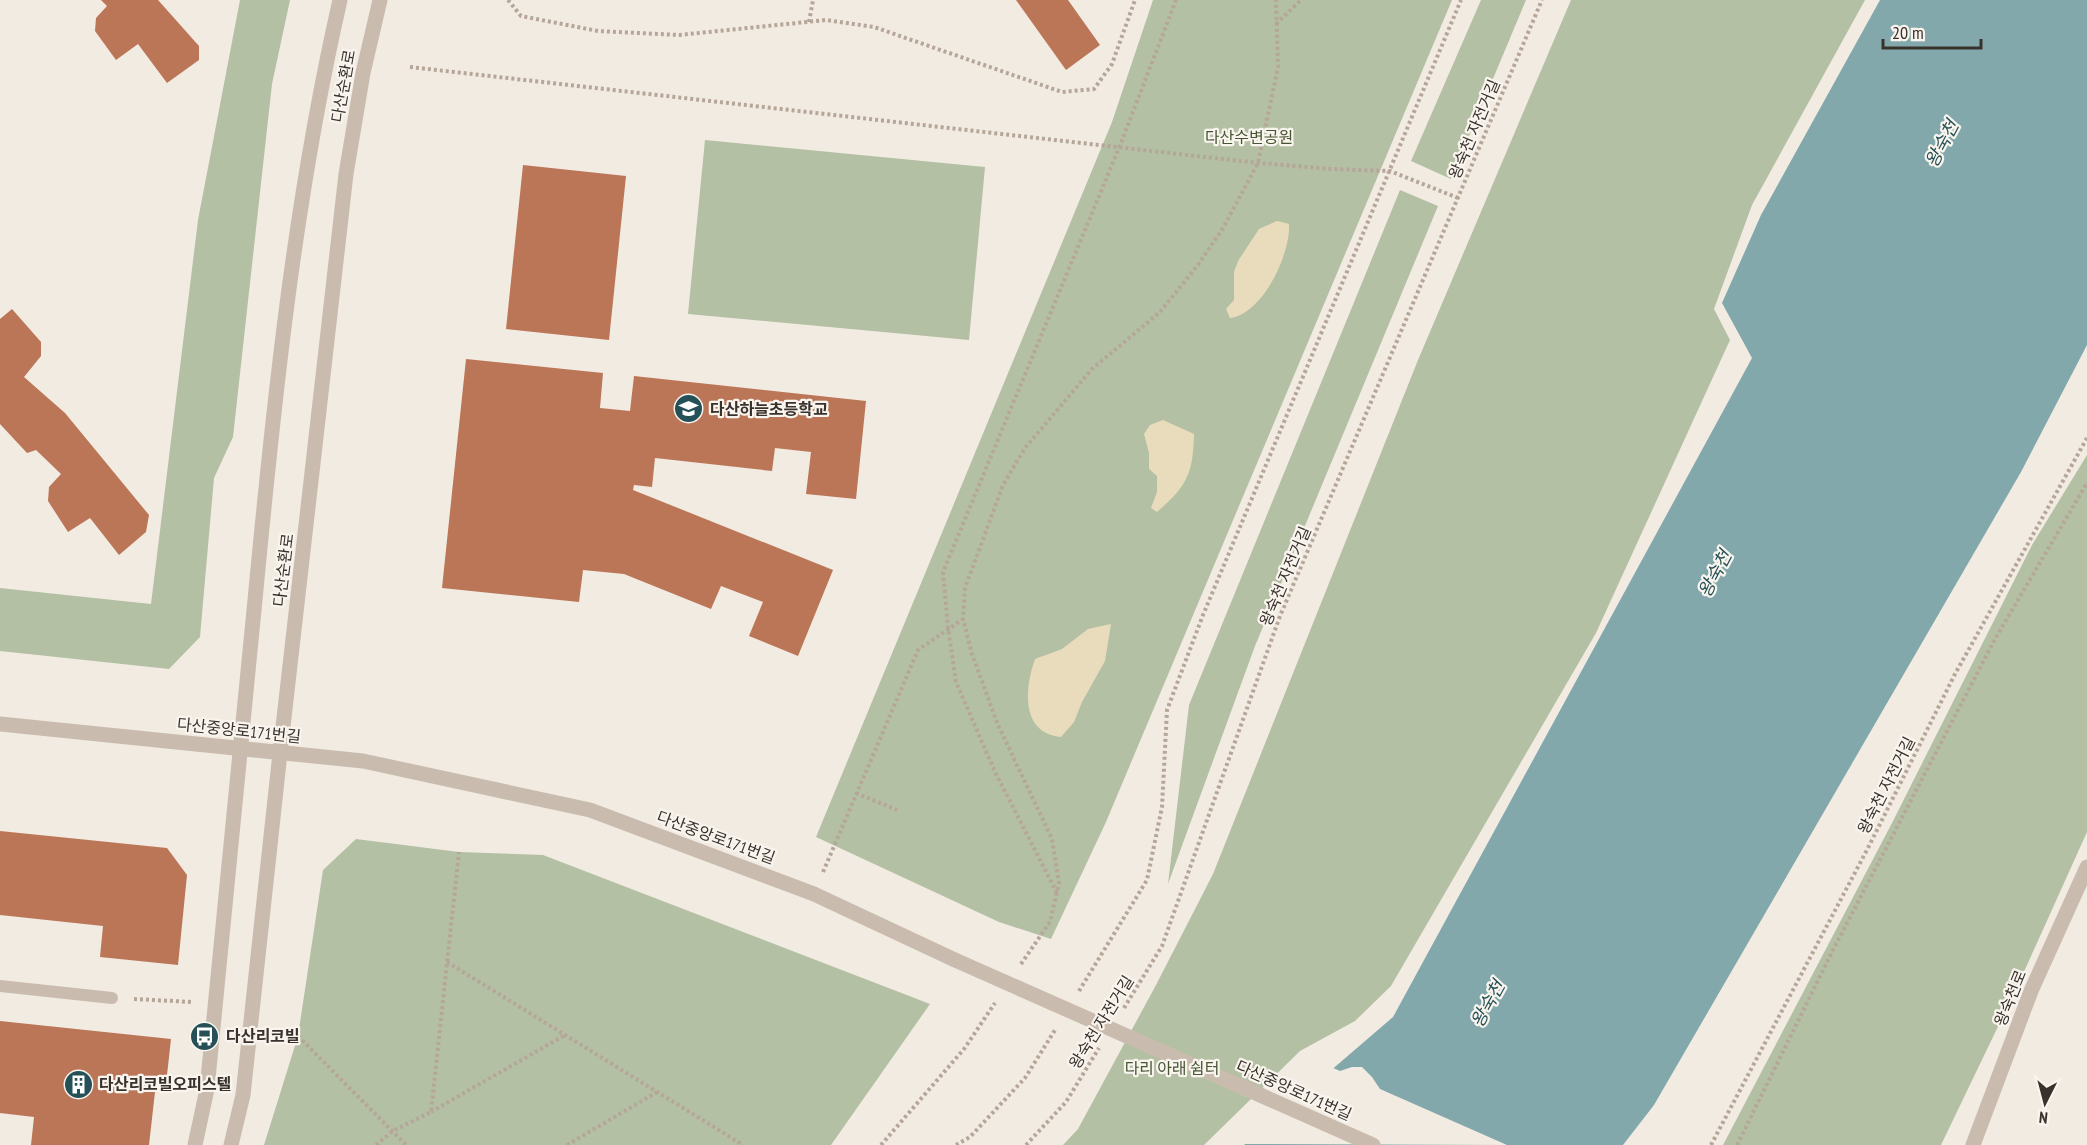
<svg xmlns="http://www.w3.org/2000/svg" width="2087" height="1145" font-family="'PT Sans Narrow','Noto Sans KR',sans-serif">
<rect width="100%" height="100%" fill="#f2ebe2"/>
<g fill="#b4c0a3">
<path d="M240 0H290L272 84 233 437 214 478 200 637 169 669 0 651V588L151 604 198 220Z"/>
<path d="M1153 0H1452L1106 822 1051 939 999 922 816 837 1112 122Z"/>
<path d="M1481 0H1526L1451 179 1411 161Z"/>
<path d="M1571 0H1865L1752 205 1714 309 1730 340 1596 633 1391 986 1355 1021 1300 1051 1204 1145H1063L1078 1129 1156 985 1213 874 1418 360Z"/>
<path d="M705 140 985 167 969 340 688 314Z"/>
<path d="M1400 190 1438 206 1255 646 1168 884 1189 705Z"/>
<path d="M2087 455V832L2018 985 1941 1145H1723L1892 823 2032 545Z"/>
<path d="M356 839 459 852 543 855 930 1004 831 1145H264L298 1036 323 870Z"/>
</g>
<g fill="#e9dcbd">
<path d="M1277 221 1289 224C1291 253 1263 314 1230 318L1226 309 1234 300V272L1238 261 1259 229Z"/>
<path d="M1163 420 1194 434C1193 474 1187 486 1157 512L1151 508 1157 492V476L1149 469V453L1144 434 1150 425Z"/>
<path d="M1111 624 1105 661 1082 702 1074 722 1061 737C1020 733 1025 687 1035 659L1062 649 1088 629Z"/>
</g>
<path fill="#83a8ac" d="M1880 0H2087V345L2021 472 1654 1105 1623 1145H1244L1393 1017 1752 358 1722 303 1761 215Z"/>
<path fill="#f2ebe2" d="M1331 1067 1340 1071 1352 1067H1362L1372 1077 1380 1089 1507 1145 1242 1144Z"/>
<g fill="#bb7557">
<path d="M101 0H158L199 46V60L167 83 138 44 116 60 95 31 96 18 107 6Z"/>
<path d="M1016 0H1068L1100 45 1066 70Z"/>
<path d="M523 165 626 176 609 340 506 329Z"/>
<path d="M12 309 41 342V356L24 377 65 413 149 515 146 532 119 555 90 518 68 532 48 501 49 487 61 474 36 450 27 453 0 424V319Z"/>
<path d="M466 359 603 373 600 408 630 411 634 376 866 401 856 499 806 494 811 452 775 448 772 471 655 458 652 487 634 485 633 490 833 570 798 656 749 636 763 602 721 586 711 609 624 574 583 570 579 602 442 588Z"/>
<path d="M0 831 167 848 187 875 178 965 100 957 103 926 0 915Z"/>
<path d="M0 1021 171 1039 166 1084 156 1083 149 1145H31L34 1117 0 1113Z"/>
</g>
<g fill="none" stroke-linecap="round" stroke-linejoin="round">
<g stroke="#b5a699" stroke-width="4" stroke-dasharray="3 3" stroke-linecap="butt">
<path d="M508 0 521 16 598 31 679 35 826 20 874 27 1062 92 1094 89 1112 64 1135 0"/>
<path d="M809 22 813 0"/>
<path d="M1276 24 1301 0"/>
<path d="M410 67 1258 163 1331 169 1390 171 1458 198"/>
<path d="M856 793 897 810"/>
<path d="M823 872 918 650 963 619"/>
<path d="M1057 893 995 772 956 682 948 627 943 572 1119 148 1176 0"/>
<path d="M447 962 743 1145"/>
<path d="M1021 964 1050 922 1059 883 1052 839 998 725 972 654 963 619 965 588 1003 485 1025 448 1092 369 1160 312 1198 265 1223 228 1258 163 1278 67 1276 0"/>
<path d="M1079 991 1147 880 1162 807 1167 710 1203 615 1461 0"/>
<path d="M134 999 192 1002"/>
<path d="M1124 1008 1162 946 1280 616 1542 0"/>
<path d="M298 1036 406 1145"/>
<path d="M431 1112 565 1035"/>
<path d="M376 1145 393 1131 431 1112 459 852"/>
<path d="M567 1145 657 1092"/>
<path d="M881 1145 964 1049 995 1003"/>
<path d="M956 1145 970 1137 1025 1078 1055 1030"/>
<path d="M1026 1145 1066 1102 1099 1048"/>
<path d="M1711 1145 1868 848 1955 674 2087 438"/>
<path d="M1737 1145 1834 948 1995 639 2087 483"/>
</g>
<path stroke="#c9bcae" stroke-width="12" d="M0 986 112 998"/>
<g stroke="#c9bcae" stroke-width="15">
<path d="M0 724 363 761 590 810 814 894 955 960"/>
<path d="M195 1145 207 1089C223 926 239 763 255 600 274 399 295 197 340 0"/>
<path d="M231 1145 243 1095 280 753 346 174 363 73 380 0"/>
<path d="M1973 1145 2031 991 2087 867"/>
</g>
<path stroke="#c9bcae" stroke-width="15" d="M955 960 1373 1145"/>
</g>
<defs>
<symbol id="school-disc" viewBox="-11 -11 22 22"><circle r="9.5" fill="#255057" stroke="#f9f5ee"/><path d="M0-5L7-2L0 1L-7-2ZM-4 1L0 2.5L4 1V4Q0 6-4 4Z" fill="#fff"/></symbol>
<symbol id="bus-disc" viewBox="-11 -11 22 22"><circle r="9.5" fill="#255057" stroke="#f9f5ee"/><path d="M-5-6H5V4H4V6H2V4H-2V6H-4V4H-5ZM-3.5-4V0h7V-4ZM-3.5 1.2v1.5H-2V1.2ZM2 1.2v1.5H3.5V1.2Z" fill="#fff"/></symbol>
<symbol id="building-disc" viewBox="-11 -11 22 22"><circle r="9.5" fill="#255057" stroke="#f9f5ee"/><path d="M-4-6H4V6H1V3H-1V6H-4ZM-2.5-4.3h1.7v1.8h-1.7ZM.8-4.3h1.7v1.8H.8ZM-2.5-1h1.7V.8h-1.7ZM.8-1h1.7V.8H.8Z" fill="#fff"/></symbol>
</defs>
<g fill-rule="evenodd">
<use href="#school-disc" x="672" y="392" width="33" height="33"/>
<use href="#bus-disc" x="188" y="1020" width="33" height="33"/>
<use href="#building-disc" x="62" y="1068" width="33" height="33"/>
</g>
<g text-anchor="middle" stroke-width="4.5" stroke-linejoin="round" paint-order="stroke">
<g font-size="16" fill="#39312c" stroke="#f9f5ee">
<text transform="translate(343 86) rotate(-80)" y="6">다산순환로</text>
<text transform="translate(1474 129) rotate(-67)" y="6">왕숙천 자전거길</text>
<text transform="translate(283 570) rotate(-83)" y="6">다산순환로</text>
<text transform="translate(1285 576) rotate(-67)" y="6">왕숙천 자전거길</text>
<text transform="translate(239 730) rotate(6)" y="6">다산중앙로171번길</text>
<text transform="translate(1886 785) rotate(-63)" y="6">왕숙천 자전거길</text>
<text transform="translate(716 837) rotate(20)" y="6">다산중앙로171번길</text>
<text transform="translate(2010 998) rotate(-68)" y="6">왕숙천로</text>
<text transform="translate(1101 1022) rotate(-58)" y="6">왕숙천 자전거길</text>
<text transform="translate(1294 1090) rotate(24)" y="6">다산중앙로171번길</text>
</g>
<g font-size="16" fill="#465532" stroke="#f9f5ee">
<text x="1249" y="143">다산수변공원</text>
<text x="1172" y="1074">다리 아래 쉼터</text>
</g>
<g font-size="16" font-weight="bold" fill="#39312c" stroke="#f9f5ee" text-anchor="start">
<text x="710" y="415">다산하늘초등학교</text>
<text x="226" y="1042">다산리코빌</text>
<text x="99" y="1090">다산리코빌오피스텔</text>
</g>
<g font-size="18" font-style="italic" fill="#255057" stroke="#f9f5ee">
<text transform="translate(1942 144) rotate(-62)" y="6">왕숙천</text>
<text transform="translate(1715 574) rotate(-62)" y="6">왕숙천</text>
<text transform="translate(1488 1004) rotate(-61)" y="6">왕숙천</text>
</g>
</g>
<g transform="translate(2045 1103) rotate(186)" stroke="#f9f5ee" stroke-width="4.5" paint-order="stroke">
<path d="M0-4.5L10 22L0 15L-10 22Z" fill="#39312c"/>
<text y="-9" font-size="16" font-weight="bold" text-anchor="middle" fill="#39312c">N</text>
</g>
<path d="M1883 39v9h98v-9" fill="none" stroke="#39312c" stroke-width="3"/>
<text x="1892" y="39" font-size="18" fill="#39312c" stroke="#f9f5ee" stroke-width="4.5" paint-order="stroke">20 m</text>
</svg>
